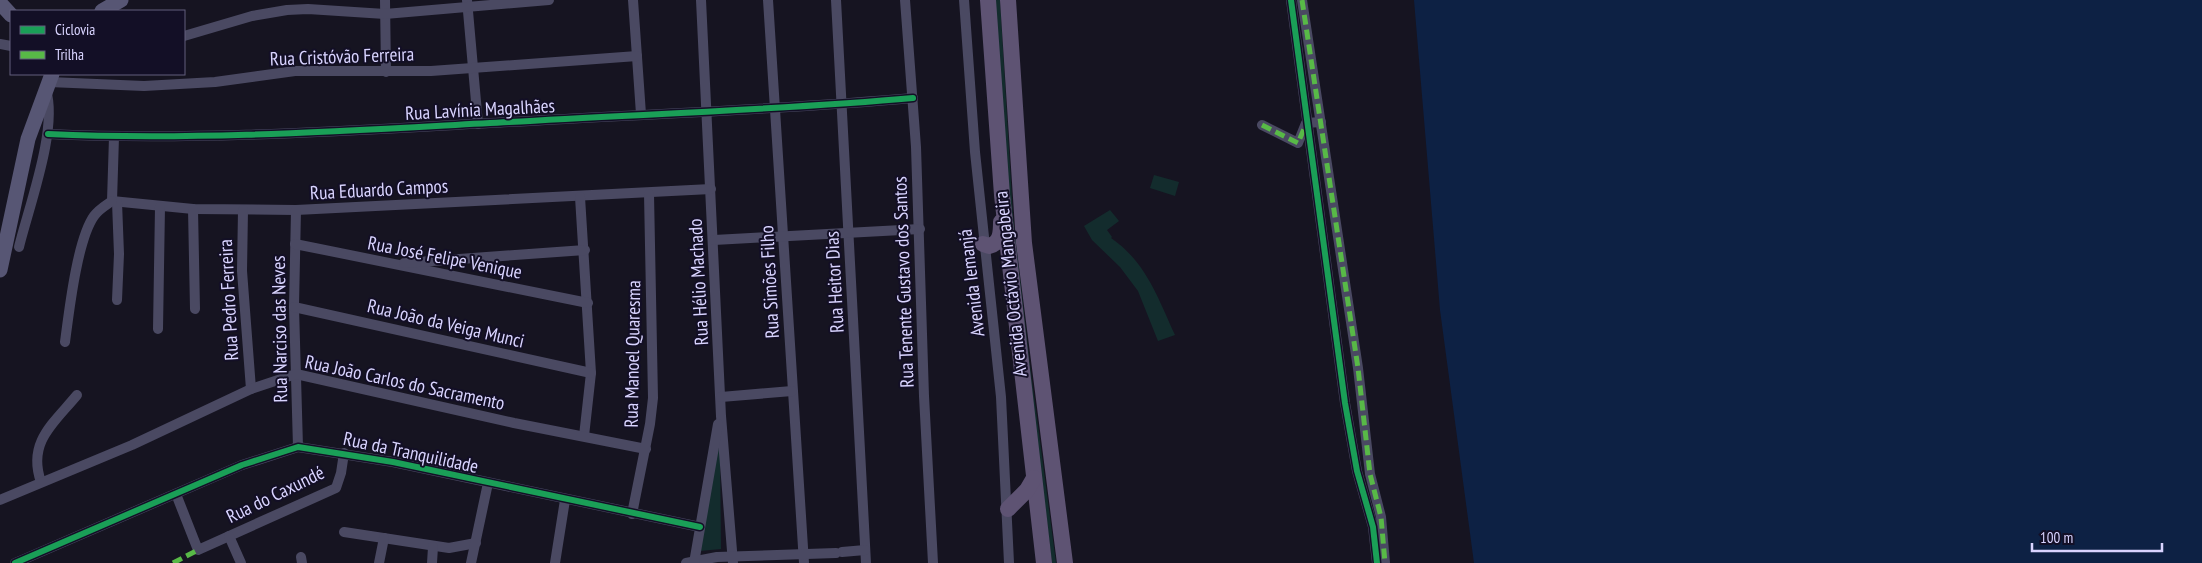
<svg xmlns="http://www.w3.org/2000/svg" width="2202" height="563" font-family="'PT Sans Narrow',sans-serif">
<rect width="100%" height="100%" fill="#161421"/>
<g fill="#132c2d">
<path d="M994 0H1000L1013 216 1030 365 1056 563H1052L1009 217Z"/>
<path d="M1154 175 1179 182 1175 196 1150 188Z"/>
<path d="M1110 210 1119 221 1107 230 1112 237 1111 238C1146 262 1158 298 1175 335L1158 341 1138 291 1120 267 1092 240 1084 226Z"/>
<path d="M716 449H720L721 549 700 551Z"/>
</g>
<path fill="#0d2144" d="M1414 0H2202V563H1474L1440 310Z"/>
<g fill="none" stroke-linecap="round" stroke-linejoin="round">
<g stroke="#4a4962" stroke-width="10">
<path d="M385 0 386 72"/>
<path d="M467 0 478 124"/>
<path d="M633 0 641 114"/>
<path d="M701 0 721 416 733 563"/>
<path d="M768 0 804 563"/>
<path d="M836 0 866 563"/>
<path d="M905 0 916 147 924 396 933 563"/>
<path d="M964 0 975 152 1001 397 1009 563"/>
<path d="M1291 0 1345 403 1357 471 1373 527 1377 563"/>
<path d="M1302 0 1358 368 1370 474 1381 517 1385 563"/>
<path d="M184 36 252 16 287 10 308 9 385 14 549 0"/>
<path d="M0 44 11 46"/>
<path d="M49 82 144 86 215 82 295 71H431L637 56"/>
<path d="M1262 125 1298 143 1306 123 1321 122"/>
<path d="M48 134C201 141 356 130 509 122 644 114 779 110 913 98"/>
<path d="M114 137 112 201 193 209 296 210 711 189"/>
<path d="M580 197 591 373 584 436"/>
<path d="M193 209 195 309"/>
<path d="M243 210 242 271 251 389"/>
<path d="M296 210 294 307 298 447"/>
<path d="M714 240 920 229"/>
<path d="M295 244 588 303"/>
<path d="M19 247C29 206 58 129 46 90"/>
<path d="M404 263 585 250"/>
<path d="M117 300 119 254 117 202"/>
<path d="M294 307 591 373"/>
<path d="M158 329 160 207"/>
<path d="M65 342C69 312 77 240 94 216 99 209 105 206 112 201"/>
<path d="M721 397 792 391"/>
<path d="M41 482C27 442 54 423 77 395"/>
<path d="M176 494 198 550 336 488 341 473 344 453"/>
<path d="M0 500 132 445 251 389 296 374 514 423 646 449"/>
<path d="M632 514 650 424 653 398 649 194"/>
<path d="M344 532 449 548 476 543"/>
<path d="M229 536 241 563"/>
<path d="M842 552 865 550"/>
<path d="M301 557 302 563"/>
<path d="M15 563 242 465 298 447 393 462 700 527"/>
<path d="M379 563 384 538"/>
<path d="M432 563 433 547"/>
<path d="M471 563 488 483"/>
<path d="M555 563 565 500"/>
<path d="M686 563 717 557 836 553"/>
<path d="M694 563 718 424"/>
</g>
<g stroke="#575674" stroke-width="15">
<path d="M0 3 11 15"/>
<path d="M102 11 121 0"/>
<path d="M0 270 28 139 52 74"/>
</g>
<g stroke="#5e5373" stroke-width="16">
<path d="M988 0 1002 195 1044 563"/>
<path d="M1008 0 1024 243 1065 563"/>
<path d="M983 244 989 246C1001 243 1001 232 1001 222"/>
<path d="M1008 509 1027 490 1034 478"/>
</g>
<g stroke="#58b947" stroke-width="5" stroke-dasharray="10 5" stroke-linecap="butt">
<path d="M1302 0 1358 368 1370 474 1381 517 1385 563"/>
<path d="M1262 125 1298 143 1306 124"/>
<path d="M173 563 198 550"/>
</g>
<defs>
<g id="cycleway">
<path d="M1291 0 1345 403 1357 471 1373 527 1377 563"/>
<path d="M48 134C201 141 356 130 509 122 644 114 779 110 913 98"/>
<path d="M15 563 242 465 298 447 393 462 700 527"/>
</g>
</defs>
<use href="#cycleway" stroke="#130f26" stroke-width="9"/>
<use href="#cycleway" stroke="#1a9f57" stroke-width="6"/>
</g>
<g text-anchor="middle" stroke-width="4" stroke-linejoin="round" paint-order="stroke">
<g font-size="19" fill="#d9d4ff" stroke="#130f26">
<text transform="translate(342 56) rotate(-2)" y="7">Rua Cristóvão Ferreira</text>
<text transform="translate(480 109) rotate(-3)" y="7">Rua Lavínia Magalhães</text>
<text transform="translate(379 189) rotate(-3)" y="7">Rua Eduardo Campos</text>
<text transform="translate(445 257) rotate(11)" y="7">Rua José Felipe Venique</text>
<text transform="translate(698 282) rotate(-93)" y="7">Rua Hélio Machado</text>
<text transform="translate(769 282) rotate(-93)" y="7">Rua Simões Filho</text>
<text transform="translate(834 282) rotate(-93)" y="7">Rua Heitor Dias</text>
<text transform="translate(903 282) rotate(-92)" y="7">Rua Tenente Gustavo dos Santos</text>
<text transform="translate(971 283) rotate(-97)" y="7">Avenida Iemanjá</text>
<text transform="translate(1010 284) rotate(-96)" y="7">Avenida Octávio Mangabeira</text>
<text transform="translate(228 300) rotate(-93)" y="7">Rua Pedro Ferreira</text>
<text transform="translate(446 323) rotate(13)" y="7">Rua João da Veiga Munci</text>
<text transform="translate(279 329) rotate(-91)" y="7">Rua Narciso das Neves</text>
<text transform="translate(632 354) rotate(-89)" y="7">Rua Manoel Quaresma</text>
<text transform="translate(405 382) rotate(12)" y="7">Rua João Carlos do Sacramento</text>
<text transform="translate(411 452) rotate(12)" y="7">Rua da Tranquilidade</text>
<text transform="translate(275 494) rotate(-26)" y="7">Rua do Caxundé</text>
</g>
</g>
<rect x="10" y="10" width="175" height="65" fill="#130f26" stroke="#625e7d"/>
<rect x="20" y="26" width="25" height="8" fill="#1a9f57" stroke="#625e7d"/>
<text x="55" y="35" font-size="15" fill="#d9d4ff">Ciclovia</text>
<rect x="20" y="51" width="25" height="8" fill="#58b947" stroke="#625e7d"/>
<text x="55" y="60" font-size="15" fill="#d9d4ff">Trilha</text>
<path d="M2032 543v8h130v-8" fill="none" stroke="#d9d4ff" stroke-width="2.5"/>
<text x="2040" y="543" font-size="15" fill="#d9d4ff" stroke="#130f26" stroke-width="4" paint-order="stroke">100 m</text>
</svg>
